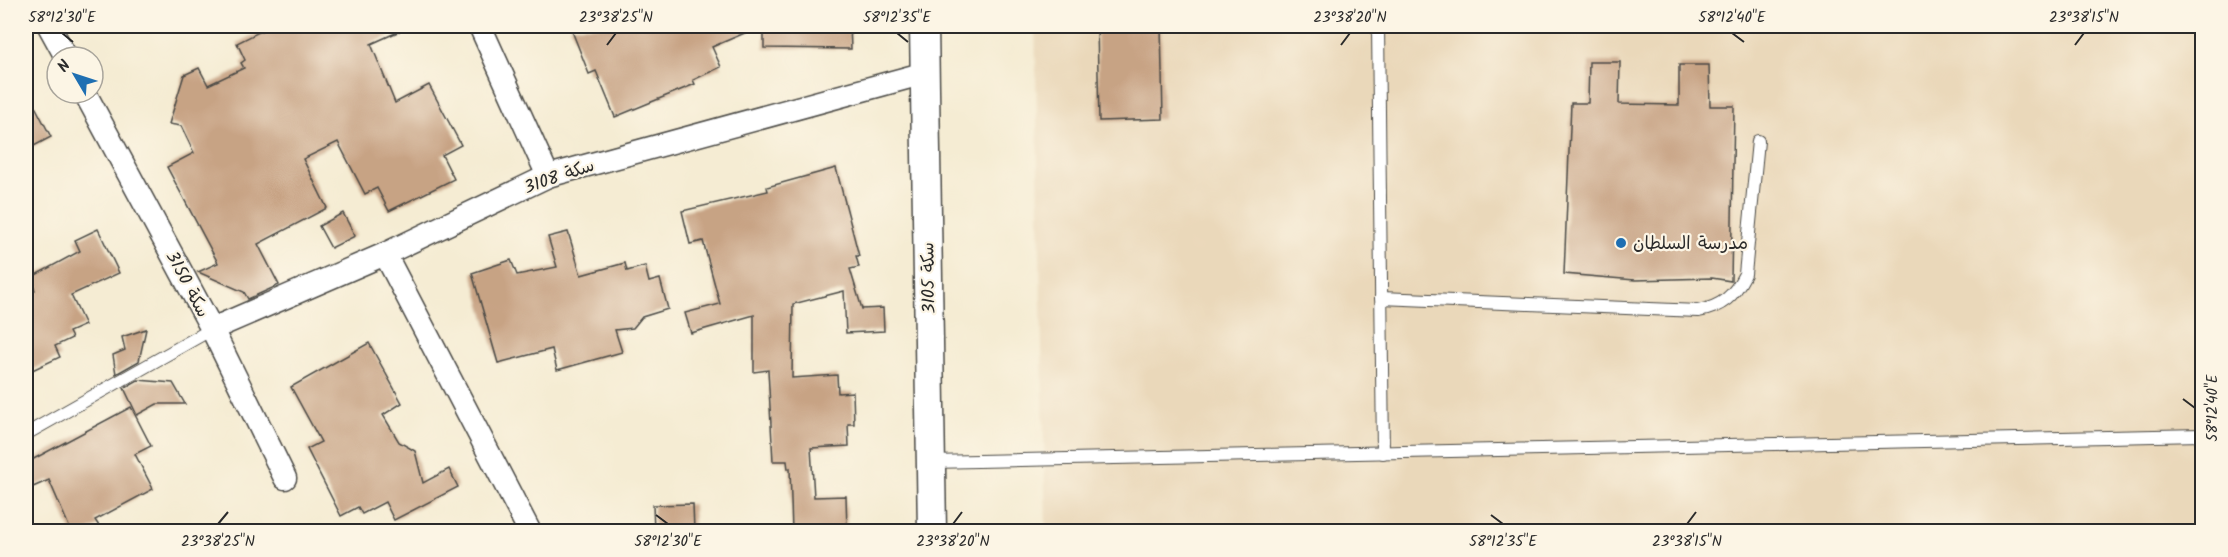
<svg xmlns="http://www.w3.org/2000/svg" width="2228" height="557" font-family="Kalam,'Playpen Sans Arabic',sans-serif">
<rect width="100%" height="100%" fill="#fcf5e5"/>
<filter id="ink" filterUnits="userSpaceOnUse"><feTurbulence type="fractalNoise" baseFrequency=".0167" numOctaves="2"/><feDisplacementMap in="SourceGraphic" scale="12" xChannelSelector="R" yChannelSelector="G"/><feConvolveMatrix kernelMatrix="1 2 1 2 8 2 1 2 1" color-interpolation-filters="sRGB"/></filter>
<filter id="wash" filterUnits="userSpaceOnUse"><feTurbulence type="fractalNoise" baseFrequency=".008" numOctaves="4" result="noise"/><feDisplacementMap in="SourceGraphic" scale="24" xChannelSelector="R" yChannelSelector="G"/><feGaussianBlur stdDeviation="1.35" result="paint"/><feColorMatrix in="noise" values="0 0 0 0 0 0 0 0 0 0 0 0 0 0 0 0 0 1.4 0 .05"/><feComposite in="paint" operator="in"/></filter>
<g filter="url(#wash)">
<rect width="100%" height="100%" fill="#f5ecd3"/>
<path fill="#ead8ba" d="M1035 26H2202V531H1046Z"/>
<g id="blocks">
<g fill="#c7a384">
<path d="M271 26H411L371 44 395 103 429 85 461 145 442 155 454 179 389 211 377 188 365 194 338 142 303 159 327 208 258 244 279 285 248 299 244 292 198 272 218 263 167 167 194 153 181 126 169 124 184 75 199 68 208 85 244 68 241 63 245 60 237 43Z"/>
<path d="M570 26H761L712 47 721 67 693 80 695 84 615 117 596 71 589 74Z"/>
<path d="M764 26H850L851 49 764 48Z"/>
<path d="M1097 26H1161L1163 119 1099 121Z"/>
<path d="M1589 62H1620L1619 104 1679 105V65H1709L1710 106H1734L1731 281 1712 278 1635 280 1564 274 1571 103H1588Z"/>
<path d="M26 89 51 137 32 147 26 135Z"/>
<path d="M836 168 859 256H856L859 267 850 269 862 309 883 308 884 331 846 333 844 291 793 304 792 378 837 375 838 393 853 392 854 424H848L849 446 811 448 814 497 846 496 847 531H792L790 468 788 469 787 461H773L768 370 754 372V315L691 333 685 313 720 304 703 241 690 244 682 211 768 191 767 187Z"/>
<path d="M343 213 355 236 331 248 319 226Z"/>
<path d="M98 229 119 273 71 295 85 325 69 332 72 338 55 346 60 357 26 373V294L35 290 30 278 80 251 75 240Z"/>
<path d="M568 232 581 275 625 263 627 271 645 266 649 282 660 279 668 309 642 317 633 328 615 330 622 352 557 370 552 349 498 363 472 273 511 260 517 275 557 267 548 237Z"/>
<path d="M146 329 139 361 116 374 113 355 125 350 122 337Z"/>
<path d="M369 343 402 403 383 415 399 442 415 451 423 483 449 469 458 487 394 520 385 502 362 514 358 507 341 516 307 449 321 442 291 387Z"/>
<path d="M138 380 173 383 185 404H157L137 415 124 388Z"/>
<path d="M131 407 151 446 135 454 153 489 95 520 99 526 87 531H71L49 480 26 490V463Z"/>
<path d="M693 504 694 531H654L653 505Z"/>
</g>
</g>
</g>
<g filter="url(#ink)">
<use href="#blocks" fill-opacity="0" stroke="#494844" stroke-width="1.5"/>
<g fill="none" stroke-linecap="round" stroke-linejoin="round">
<defs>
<g id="service">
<path d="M1378 26 1383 453"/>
<path d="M1381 298 1698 311C1722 307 1734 296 1745 274L1758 141"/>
<path d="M26 434 212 329"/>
<path d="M931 462 2202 435"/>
</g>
<g id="minor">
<path d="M49 26 66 57"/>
<path d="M480 26 548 176"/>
<path d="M85 93 212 329 285 478"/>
<path d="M385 254 530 532"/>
<path d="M212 329 385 254 548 176 925 73"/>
</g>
<path id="tertiary" d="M924 26 932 532"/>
</defs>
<use href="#service" stroke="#494844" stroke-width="14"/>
<use href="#minor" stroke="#494844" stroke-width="25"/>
<use href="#tertiary" stroke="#494844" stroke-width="31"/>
<use href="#service" stroke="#fff" stroke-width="12"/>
<use href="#minor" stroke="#fff" stroke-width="22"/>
<use href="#tertiary" stroke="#fff" stroke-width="28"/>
</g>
</g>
<path fill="none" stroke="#2b2b2b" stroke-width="2" d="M62 33 73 42M897 33 908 42M1732 33 1744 42M607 45 616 33M1341 45 1350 33M2075 45 2084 33M2183 399 2195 408M656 515 668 524M1491 515 1503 524M218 524 228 512M953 524 962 512M1687 524 1696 512"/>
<circle fill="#1f6fb2" stroke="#fcf5e5" stroke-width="2" cx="1621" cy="243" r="6"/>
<g text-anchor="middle" stroke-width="4.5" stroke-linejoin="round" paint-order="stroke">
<g font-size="18" fill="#2b2b2b" stroke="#fcf5e5">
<text transform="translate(559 176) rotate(-19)" y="6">سكة 3108</text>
<text transform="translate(928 278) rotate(-91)" y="6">سكة 3105</text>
<text transform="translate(188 284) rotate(62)" y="6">سكة 3150</text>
</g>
<g font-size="18" fill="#2b2b2b" stroke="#fcf5e5" text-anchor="start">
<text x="1633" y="249">مدرسة السلطان</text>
</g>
</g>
<rect width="2228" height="557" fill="none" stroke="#fcf5e5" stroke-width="66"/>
<g transform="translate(75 75) rotate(309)"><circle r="28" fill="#fcf5e5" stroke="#a8a49b" stroke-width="1.5"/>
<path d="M0-4.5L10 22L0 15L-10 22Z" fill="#1f6fb2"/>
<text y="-9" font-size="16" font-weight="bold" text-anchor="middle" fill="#2b2b2b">N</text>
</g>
<rect x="33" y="33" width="2162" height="491" fill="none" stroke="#2b2b2b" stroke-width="2"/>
<g font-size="15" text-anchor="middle" fill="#2b2b2b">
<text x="62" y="22">58°12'30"E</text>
<text x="616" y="22">23°38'25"N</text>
<text x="897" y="22">58°12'35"E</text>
<text x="1350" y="22">23°38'20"N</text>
<text x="1732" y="22">58°12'40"E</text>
<text x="2084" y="22">23°38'15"N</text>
<text transform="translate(2212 408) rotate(-90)" y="5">58°12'40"E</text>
<text x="218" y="546">23°38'25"N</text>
<text x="668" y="546">58°12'30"E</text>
<text x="953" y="546">23°38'20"N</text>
<text x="1503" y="546">58°12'35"E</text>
<text x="1687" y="546">23°38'15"N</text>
</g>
</svg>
